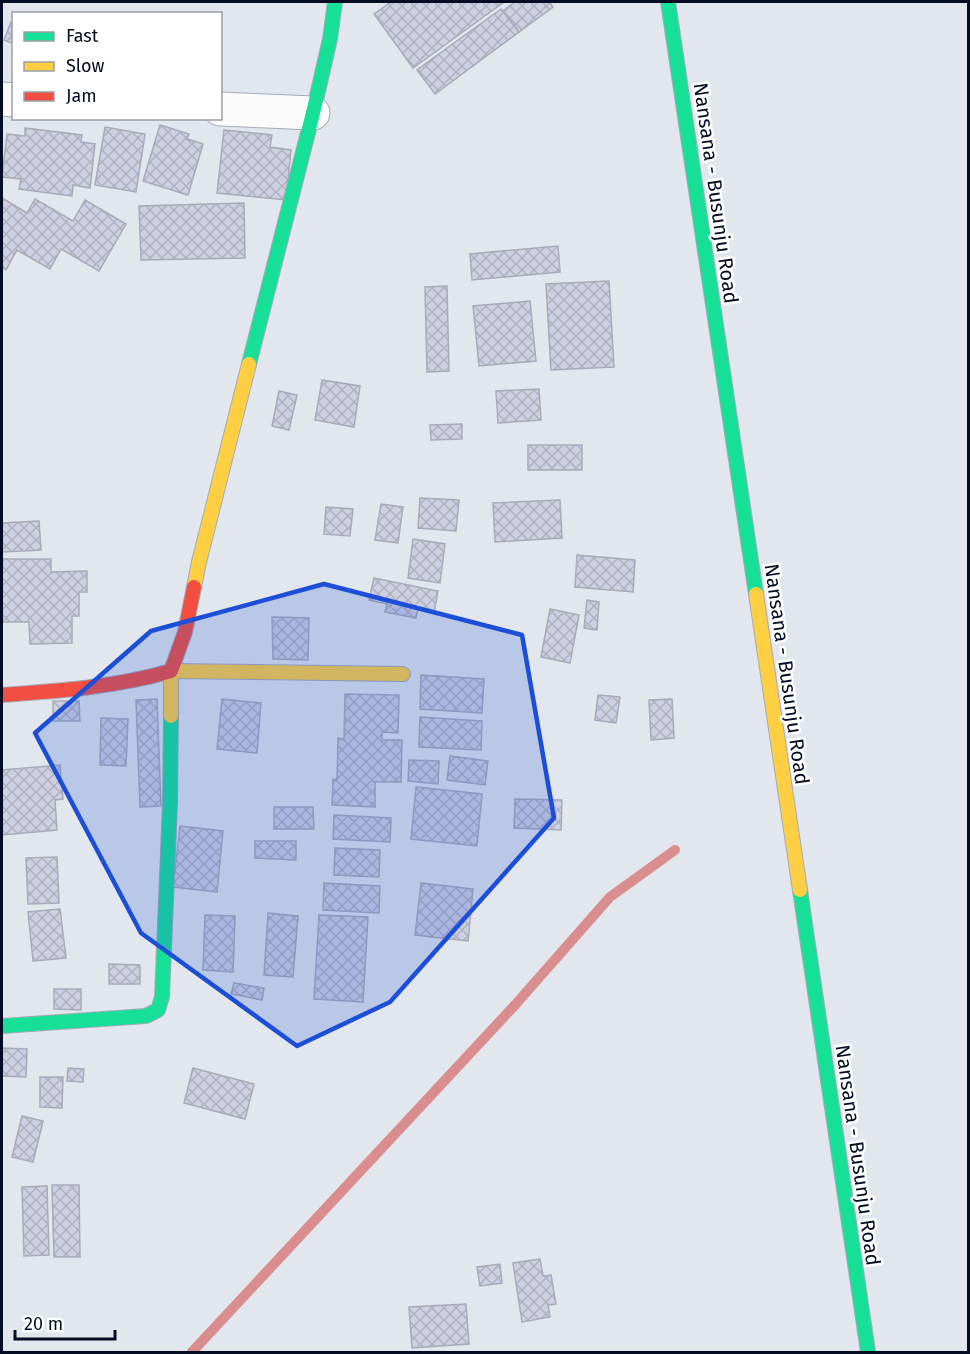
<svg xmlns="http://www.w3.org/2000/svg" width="970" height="1354" font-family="'Fira Sans',sans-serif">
<defs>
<pattern id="building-cross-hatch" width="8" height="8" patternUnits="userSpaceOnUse" patternTransform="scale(1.5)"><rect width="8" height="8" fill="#ced0e1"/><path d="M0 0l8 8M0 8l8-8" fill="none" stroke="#afb1c1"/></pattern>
</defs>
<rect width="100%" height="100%" fill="#e2e6ed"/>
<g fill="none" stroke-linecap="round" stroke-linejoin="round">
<path stroke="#da8d8f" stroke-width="10" d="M192 1352 515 1005 610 897 675 850"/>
</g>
<g fill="url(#building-cross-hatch)" stroke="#a8aab9" stroke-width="1.5">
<path d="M391 2H504L413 68 374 14Z"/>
<path d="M515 2H549L553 7 519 32 503 11Z"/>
<path d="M501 9 519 32 435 94 417 70Z"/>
<path d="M11 22 14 23V44L4 40Z"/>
<path d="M160 125 189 134 187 139 203 144 188 195 143 181Z"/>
<path d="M105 127 145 134 136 192 95 185Z"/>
<path d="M25 128 82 135 81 142 95 144 90 188 73 185 72 196 19 189 21 179 2 177 7 134 25 136Z"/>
<path d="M224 130 272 135 270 147 291 150 286 200 217 193Z"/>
<path d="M2 198 27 213 35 199 73 221 85 200 126 224 99 271 61 249 50 269 17 250 6 270 2 267Z"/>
<path d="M244 203 245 258 141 260 139 206Z"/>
<path d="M558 246 560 272 472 280 470 254Z"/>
<path d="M609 281 614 367 551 370 546 284Z"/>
<path d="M447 286 449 371 427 372 425 287Z"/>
<path d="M530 301 536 361 479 366 473 306Z"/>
<path d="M322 380 360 386 354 427 315 420Z"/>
<path d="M539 389 541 420 498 423 496 391Z"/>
<path d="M279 391 297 395 289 430 272 426Z"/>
<path d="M462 424V439L431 440 430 425Z"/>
<rect x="528" y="445" width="54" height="25"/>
<path d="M420 498 459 500 456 531 418 528Z"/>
<path d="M560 500 562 538 495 542 493 503Z"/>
<path d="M381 504 403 507 398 543 375 540Z"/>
<path d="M326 507 353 509 350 536 324 534Z"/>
<path d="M39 521 41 550 2 552V523Z"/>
<path d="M413 539 445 544 440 583 408 578Z"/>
<path d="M577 555 635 560 633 592 575 587Z"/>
<path d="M2 559H51V572L87 571V592H79V616H72V643L30 644 29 622H2Z"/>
<path d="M374 578 438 591 434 613 418 609 416 618 385 612 387 604 369 600Z"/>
<path d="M587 600 599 602 597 630 584 628Z"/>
<path d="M550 609 579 615 570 663 541 657Z"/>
<path d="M272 617 309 618 308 660 273 659Z"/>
<path d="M421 675 484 679 482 713 420 709Z"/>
<path d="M345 694 399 695 398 733 382 732V740H402L401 782H375V807L332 805 333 779 337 780 338 738 344 739Z"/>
<path d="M598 695 620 697 616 723 595 720Z"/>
<path d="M157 699 161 806 140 807 136 700Z"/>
<path d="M222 699 261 703 257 753 217 749Z"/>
<path d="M672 699 674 738 651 740 649 700Z"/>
<path d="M53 701H79L80 721H53Z"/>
<path d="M420 717 482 721 481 750 419 747Z"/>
<path d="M101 718 128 719 126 766 100 765Z"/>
<path d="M450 756 488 761 485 785 447 780Z"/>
<path d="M409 760 439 761 438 784 408 781Z"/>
<path d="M60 765 63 799 55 800 57 830 2 835V770Z"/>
<path d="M416 787 482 794 477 846 411 839Z"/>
<path d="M515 799 562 800 561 830 514 828Z"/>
<path d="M274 807H313L314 829H274Z"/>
<path d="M334 815 391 818 390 842 333 839Z"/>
<path d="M180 826 223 831 217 892 173 887Z"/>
<path d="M255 841H296V860L255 858Z"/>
<path d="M335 848 380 850 379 877 334 875Z"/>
<path d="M57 857 59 903 28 904 26 858Z"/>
<path d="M324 883 380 886 379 913 323 910Z"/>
<path d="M421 883 473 889 468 941 415 935Z"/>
<path d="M60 909 66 958 33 961 28 912Z"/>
<path d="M268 913 298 916 293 977 264 975Z"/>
<path d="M205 915 235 916 233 972 203 970Z"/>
<path d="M319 915 368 917 363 1002 314 999Z"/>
<path d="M109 964 140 965V984H109Z"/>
<path d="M234 983 264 988 262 1000 231 994Z"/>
<path d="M54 989H81V1010L54 1009Z"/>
<path d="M2 1048 27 1049 26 1077 2 1076Z"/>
<path d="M68 1068 84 1069 83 1082 67 1081Z"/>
<path d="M193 1068 254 1084 245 1119 184 1103Z"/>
<path d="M40 1077H63L62 1108 40 1107Z"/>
<path d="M22 1116 43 1121 33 1162 12 1157Z"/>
<path d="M52 1185H79L80 1257H54Z"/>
<path d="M47 1186 49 1255 24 1256 22 1187Z"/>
<path d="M540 1259 543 1276 551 1275 556 1304 548 1305 550 1317 522 1322 513 1263Z"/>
<path d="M500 1264 502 1283 480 1286 477 1267Z"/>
<path d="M466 1304 469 1344 412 1348 409 1307Z"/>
</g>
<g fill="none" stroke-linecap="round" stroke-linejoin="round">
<defs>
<g id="street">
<path d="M2 99 14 100"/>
<path d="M220 109 313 113"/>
</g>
<g id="fast">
<path d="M668 2 756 594"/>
<path d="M249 364 313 113 330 39 335 2"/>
<path d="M800 890 868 1352"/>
<path d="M2 1026 146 1016 158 1010 162 997 170 803 171 716"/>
</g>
<g id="slow">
<path d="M194 587 199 562 249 364"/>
<path d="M756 594 800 890"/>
<path d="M171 716V671L403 674"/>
</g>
<path id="jam" d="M2 695C59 691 116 687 171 671L185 632 194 587"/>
</defs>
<use href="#street" stroke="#a3abba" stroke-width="35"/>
<use href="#fast" stroke="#a3abba" stroke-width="16"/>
<use href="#slow" stroke="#a3abba" stroke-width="16"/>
<use href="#jam" stroke="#a3abba" stroke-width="16"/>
<use href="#street" stroke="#fbfbfc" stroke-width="33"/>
<use href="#fast" stroke="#16e098" stroke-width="14"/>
<use href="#slow" stroke="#ffcf43" stroke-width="14"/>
<use href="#jam" stroke="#f24e42" stroke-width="14"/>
</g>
<path fill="#1d4ed8" fill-opacity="0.2" stroke="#1d4ed8" stroke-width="4.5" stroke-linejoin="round" d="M324 584 522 635 554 818 390 1002 297 1046 141 933 35 733 151 631Z"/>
<g text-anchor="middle" stroke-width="5" stroke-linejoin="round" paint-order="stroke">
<g font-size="20" fill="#030c23" stroke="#fff">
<text transform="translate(716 193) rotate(82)" y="7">Nansana - Busunju Road</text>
<text transform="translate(787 674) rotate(82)" y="7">Nansana - Busunju Road</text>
<text transform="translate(858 1155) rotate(82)" y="7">Nansana - Busunju Road</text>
</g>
</g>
<rect width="970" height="1354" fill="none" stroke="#030c23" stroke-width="6"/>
<rect x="12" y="12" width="210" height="108" fill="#ffffff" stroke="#9a9ea7" stroke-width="1.5"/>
<rect x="24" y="32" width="30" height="9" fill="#16e098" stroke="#9a9ea7" stroke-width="1.5"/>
<text x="66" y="42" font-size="18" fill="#030c23">Fast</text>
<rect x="24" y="62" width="30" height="9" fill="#ffcf43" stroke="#9a9ea7" stroke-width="1.5"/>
<text x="66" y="72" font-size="18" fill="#030c23">Slow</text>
<rect x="24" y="92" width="30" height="9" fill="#f24e42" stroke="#9a9ea7" stroke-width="1.5"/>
<text x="66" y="102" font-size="18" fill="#030c23">Jam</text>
<path d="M15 1330v9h100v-9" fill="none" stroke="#030c23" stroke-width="3"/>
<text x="24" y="1330" font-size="18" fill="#030c23" stroke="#ffffff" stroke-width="4.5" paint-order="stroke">20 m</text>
</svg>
